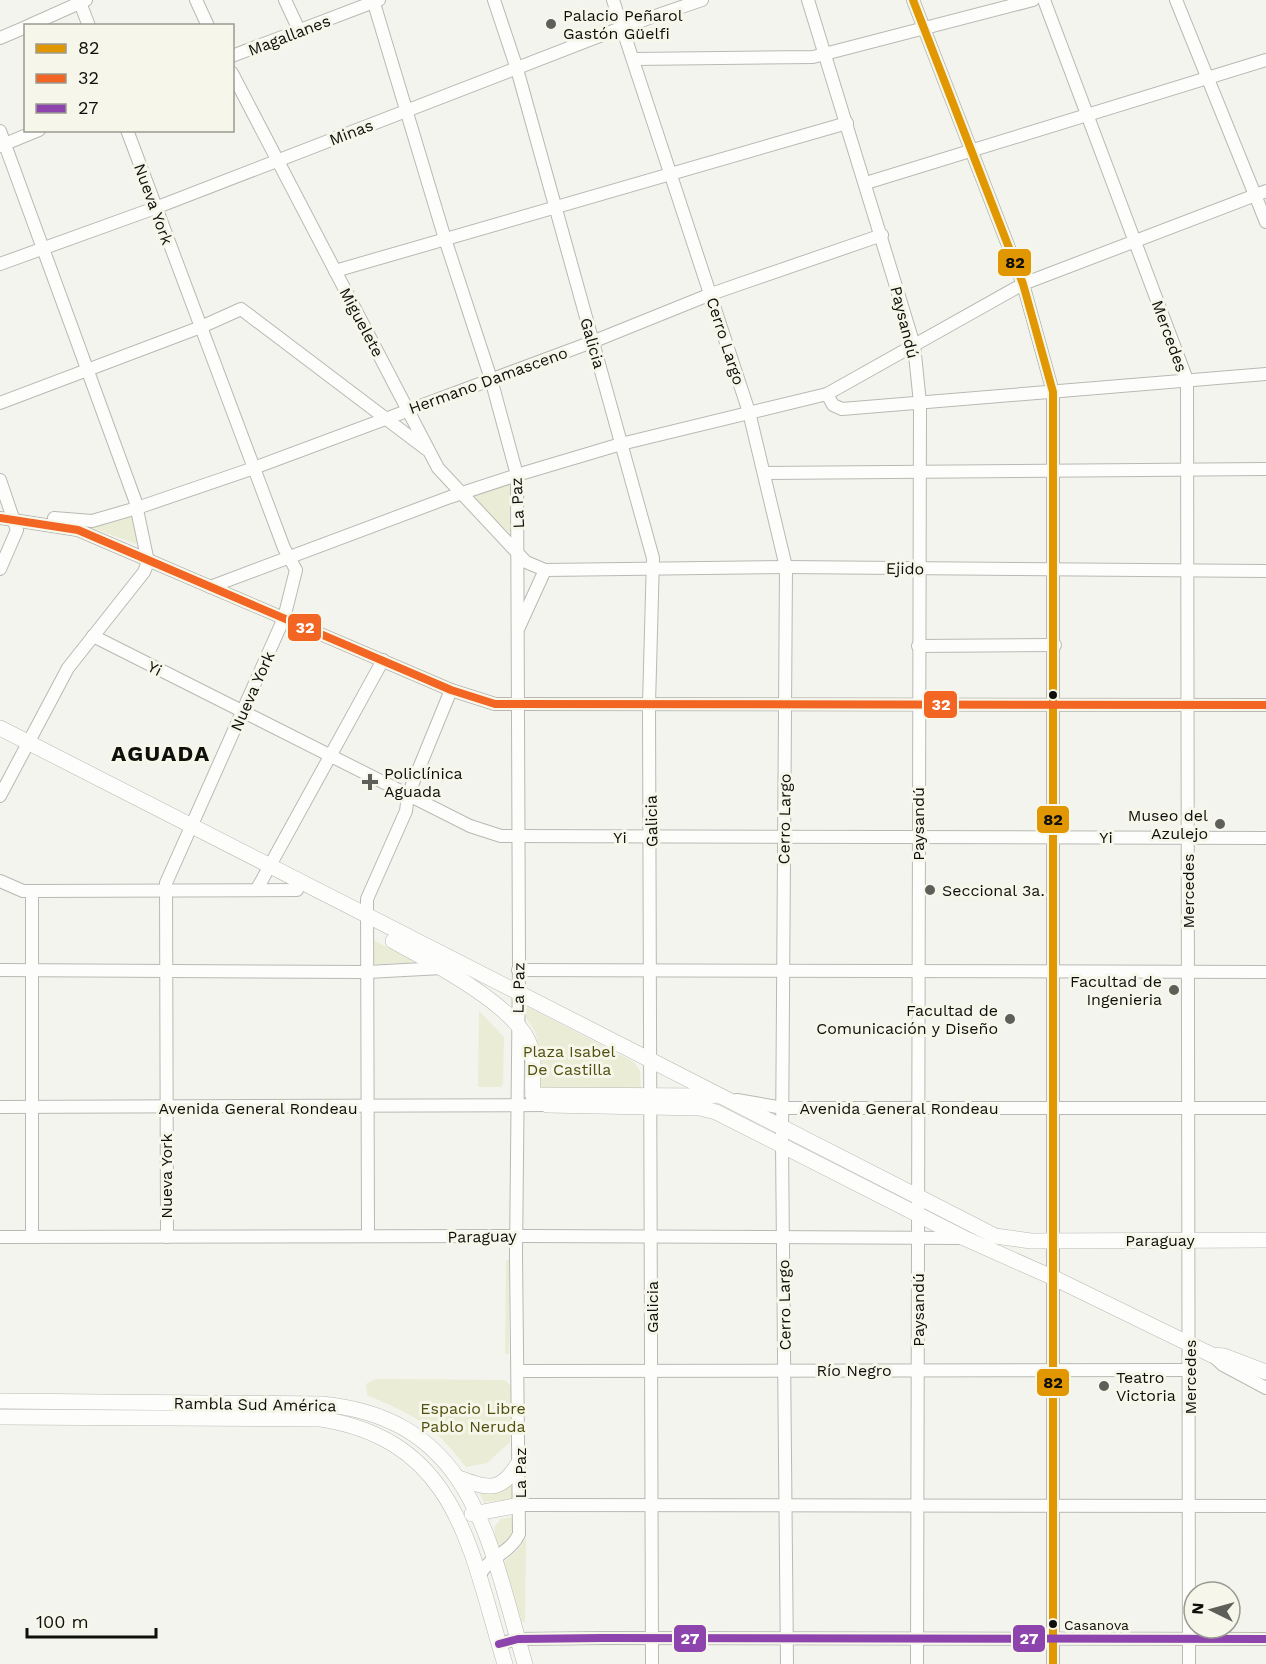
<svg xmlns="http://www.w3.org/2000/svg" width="1266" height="1664" font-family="'Work Sans',sans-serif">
<rect width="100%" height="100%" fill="#f3f4ed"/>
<g fill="#ebecd5">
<path d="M510 483 511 531 508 532 474 497V494Z"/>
<path d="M132 517 138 539 136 544 90 527 92 524H108Z"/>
<path d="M373 940 412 960 411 963 373 964Z"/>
<path d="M526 1006 634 1062 640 1071 641 1088H540C539 1071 542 1048 535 1032 530 1022 522 1017 526 1006Z"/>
<path d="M479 1011 504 1037 503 1084 501 1087H478Z"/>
<path d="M506 1260H509V1354H505Z"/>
<path d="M375 1379 505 1380 511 1386 510 1442 487 1463 466 1467C431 1422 417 1417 367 1395L366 1384Z"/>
<path d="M515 1477 514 1499 484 1502 478 1491C496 1496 503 1489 515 1477Z"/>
<path d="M513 1517 511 1540 498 1549 494 1527 501 1519Z"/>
<path d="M526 1538 525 1622H522L503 1562 517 1551Z"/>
</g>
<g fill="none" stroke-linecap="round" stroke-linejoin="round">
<defs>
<g id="minor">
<path d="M79 0 89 26"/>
<path d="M196 0 208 26"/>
<path d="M285 0 299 30"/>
<path d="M373 0 445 239 491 379 517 475 519 963 516 1256 519 1534C510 1554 488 1556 479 1577"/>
<path d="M494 0 517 69 653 558 649 704 652 1664"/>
<path d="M613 0 749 412 786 567 782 1144 787 1664"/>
<path d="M808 0 914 345 920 403 917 1664"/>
<path d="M913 0 1023 284 1053 392V1664"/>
<path d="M1044 0 1187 380 1189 1664"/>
<path d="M1176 0 1266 222"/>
<path d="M28 26 86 0"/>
<path d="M0 38 26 27"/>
<path d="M232 56 379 0"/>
<path d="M634 59 813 57 1033 0"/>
<path d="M232 73 438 468 526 562 545 570 786 567 1266 571"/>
<path d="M127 130 284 548 296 570 284 618 166 883 167 1237"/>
<path d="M0 131 135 500 148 562 144 572 68 668 0 796"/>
<path d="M0 146 39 130"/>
<path d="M866 183 1266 60"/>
<path d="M0 264 155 208 623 27 702 0"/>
<path d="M335 271 847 123"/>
<path d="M827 394 833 405 842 409 1266 374"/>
<path d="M0 403 201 327 241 309 426 449"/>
<path d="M764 473 1266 469"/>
<path d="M0 480 17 530 0 569"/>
<path d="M0 518 78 530 451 690 495 704 1266 705"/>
<path d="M54 518 92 521 137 508 254 468 592 342 711 294 882 235"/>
<path d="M210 587 450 497 517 475 621 444 827 394 1023 284 1266 191"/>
<path d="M519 627 545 570"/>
<path d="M93 636 470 826 501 836 1266 838"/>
<path d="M918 646 1055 645"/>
<path d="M0 881 23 891H32L297 890"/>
<path d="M257 889 383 660"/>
<path d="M32 891V1237"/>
<path d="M0 970 367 972 442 968"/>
<path d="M518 970 1266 972"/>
<path d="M737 1100 783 1108H1266"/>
<path d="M0 1107 547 1105"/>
<path d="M368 1236 367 899 406 811 408 795 451 690"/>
<path d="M0 1237 527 1236 964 1238"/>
<path d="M1212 1355 1223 1365 1266 1388"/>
<path d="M518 1371 1190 1370"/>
<path d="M520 1505 1266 1506"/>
<path d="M499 1644 518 1639 602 1638 1266 1639"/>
</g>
<g id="major">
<path d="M0 728 995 1236 1031 1241 1266 1240"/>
<path d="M393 941C428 960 517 1006 530 1045 536 1060 531 1079 533 1095"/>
<path d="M533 1095 547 1105 700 1108 716 1112 964 1238 1054 1278 1212 1355 1224 1356 1266 1372"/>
<path d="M533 1095 713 1096"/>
<path d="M0 1401 322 1404C475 1419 489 1543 525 1664"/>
<path d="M0 1417 321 1419C459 1441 470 1551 505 1664"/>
<path d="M459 1478C491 1490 501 1492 520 1461"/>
<path d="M472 1514 520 1505"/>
</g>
</defs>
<use href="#minor" stroke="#b9b9b4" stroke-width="14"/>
<use href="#major" stroke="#b9b9b4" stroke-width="16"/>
<use href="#minor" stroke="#fdfdfc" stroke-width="12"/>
<use href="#major" stroke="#fdfdfc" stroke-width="15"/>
<defs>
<path id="bus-1" d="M913 0 1023 284 1053 392V1664"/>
<path id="bus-2" d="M0 518 78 530 451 690 495 704 1266 705"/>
<path id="bus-3" d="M499 1644 518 1639 602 1638 1266 1639"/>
</defs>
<use href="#bus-1" stroke="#f6f7ea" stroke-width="12"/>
<use href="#bus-2" stroke="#f6f7ea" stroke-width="12"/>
<use href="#bus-3" stroke="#f6f7ea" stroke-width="12"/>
<use href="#bus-1" stroke="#e09701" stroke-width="8"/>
<use href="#bus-2" stroke="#f26522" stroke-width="8"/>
<use href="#bus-3" stroke="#8e44ad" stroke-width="8"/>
</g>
<g fill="#5f5f5a" stroke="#f6f7ea" stroke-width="2">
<circle cx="551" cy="24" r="6"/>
<path d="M367 773h6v6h6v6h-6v6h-6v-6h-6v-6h6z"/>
<circle cx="1220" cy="824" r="6"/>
<circle cx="930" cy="890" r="6"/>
<circle cx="1174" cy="990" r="6"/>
<circle cx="1010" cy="1019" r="6"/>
<circle cx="1104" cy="1386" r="6"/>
</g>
<g fill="#0f0f0b" stroke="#f6f7ea" stroke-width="2">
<circle cx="1053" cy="695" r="5"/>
<circle cx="1053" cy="1624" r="5"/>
</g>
<g text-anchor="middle" stroke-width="6" stroke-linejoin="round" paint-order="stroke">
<g font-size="14" fill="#0f0f0b" stroke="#f6f7ea" text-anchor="start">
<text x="1064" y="1630">Casanova</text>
</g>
<g font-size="16" fill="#0f0f0b" stroke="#f6f7ea" text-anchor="start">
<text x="563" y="21">Palacio Peñarol<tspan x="563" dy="18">Gastón Güelfi</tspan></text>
<text x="384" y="779">Policlínica<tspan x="384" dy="18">Aguada</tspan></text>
<text x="1208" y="821" text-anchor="end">Museo del<tspan x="1208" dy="18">Azulejo</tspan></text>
<text x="942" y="896">Seccional 3a.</text>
<text x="1162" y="987" text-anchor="end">Facultad de<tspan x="1162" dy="18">Ingenieria</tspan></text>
<text x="998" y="1016" text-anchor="end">Facultad de<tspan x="998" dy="18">Comunicación y Diseño</tspan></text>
<text x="1116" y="1383">Teatro<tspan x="1116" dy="18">Victoria</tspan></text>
</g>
<g font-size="16" fill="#0f0f0b" stroke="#f6f7ea">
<text transform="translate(289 35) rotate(-21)" y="6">Magallanes</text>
<text transform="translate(351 132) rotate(-21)" y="6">Minas</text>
<text transform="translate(154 204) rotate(70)" y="6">Nueva York</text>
<text transform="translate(362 322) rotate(62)" y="6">Miguelete</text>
<text transform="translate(905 322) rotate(76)" y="6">Paysandú</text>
<text transform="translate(1170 336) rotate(70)" y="6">Mercedes</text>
<text transform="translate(726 341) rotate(72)" y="6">Cerro Largo</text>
<text transform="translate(593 343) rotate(74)" y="6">Galicia</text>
<text transform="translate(488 380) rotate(-20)" y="6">Hermano Damasceno</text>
<text transform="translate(517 503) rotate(-93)" y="6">La Paz</text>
<text transform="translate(905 568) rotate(1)" y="6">Ejido</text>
<text transform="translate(155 668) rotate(27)" y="6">Yi</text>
<text transform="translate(252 691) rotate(-66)" y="6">Nueva York</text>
<text transform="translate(784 819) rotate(-89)" y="6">Cerro Largo</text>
<text transform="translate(651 821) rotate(-91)" y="6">Galicia</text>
<text transform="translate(918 824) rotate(-90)" y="6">Paysandú</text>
<text x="620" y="843">Yi</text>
<text x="1106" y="843">Yi</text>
<text transform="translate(1188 891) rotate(-90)" y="6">Mercedes</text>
<text transform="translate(518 988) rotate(-89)" y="6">La Paz</text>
<text x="258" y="1114">Avenida General Rondeau</text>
<text x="899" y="1114">Avenida General Rondeau</text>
<text transform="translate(166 1176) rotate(-90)" y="6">Nueva York</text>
<text transform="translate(482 1236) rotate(-1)" y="6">Paraguay</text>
<text x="1160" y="1246">Paraguay</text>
<text transform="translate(784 1305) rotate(-91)" y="6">Cerro Largo</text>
<text transform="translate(652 1307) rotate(-90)" y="6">Galicia</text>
<text transform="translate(918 1310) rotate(-90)" y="6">Paysandú</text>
<text x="854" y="1376">Río Negro</text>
<text transform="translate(1190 1377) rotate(-90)" y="6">Mercedes</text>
<text transform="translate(255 1404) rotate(1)" y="6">Rambla Sud América</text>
<text transform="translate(520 1473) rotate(-90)" y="6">La Paz</text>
</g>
<g font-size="16" fill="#514f0e" stroke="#f6f7ea">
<text x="569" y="1057">Plaza Isabel<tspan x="569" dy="18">De Castilla</tspan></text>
<text x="473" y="1414">Espacio Libre<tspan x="473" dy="18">Pablo Neruda</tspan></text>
</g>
<g font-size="22" font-weight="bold" letter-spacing="1.5" fill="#0f0f0b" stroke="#f6f7ea">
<text x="161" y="761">AGUADA</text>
</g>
</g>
<g stroke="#f6f7ea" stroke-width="2">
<rect x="997" y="248" width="35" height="29" rx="6" fill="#e09701"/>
<rect x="287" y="613" width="35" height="29" rx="6" fill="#f26522"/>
<rect x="923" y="690" width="35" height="29" rx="6" fill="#f26522"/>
<rect x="1036" y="805" width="34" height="29" rx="6" fill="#e09701"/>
<rect x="1036" y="1368" width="34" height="29" rx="6" fill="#e09701"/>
<rect x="673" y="1624" width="34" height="29" rx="6" fill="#8e44ad"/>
<rect x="1012" y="1624" width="34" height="29" rx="6" fill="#8e44ad"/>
</g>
<g font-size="16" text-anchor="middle" font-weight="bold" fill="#fff">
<text x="305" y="633">32</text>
<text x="941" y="710">32</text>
<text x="690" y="1644">27</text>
<text x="1029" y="1644">27</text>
</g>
<g font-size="16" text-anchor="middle" font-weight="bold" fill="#111">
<text x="1015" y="268">82</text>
<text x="1053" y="825">82</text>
<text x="1053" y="1388">82</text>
</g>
<rect x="24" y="24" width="210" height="108" fill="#f6f7ea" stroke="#9a9a91" stroke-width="1.5"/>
<rect x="36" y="44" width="30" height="9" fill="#e09701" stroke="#9a9a91" stroke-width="1.5"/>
<text x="78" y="54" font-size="18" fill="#0f0f0b">82</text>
<rect x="36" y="74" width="30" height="9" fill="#f26522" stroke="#9a9a91" stroke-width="1.5"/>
<text x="78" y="84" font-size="18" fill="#0f0f0b">32</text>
<rect x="36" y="104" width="30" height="9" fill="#8e44ad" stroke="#9a9a91" stroke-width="1.5"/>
<text x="78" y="114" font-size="18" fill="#0f0f0b">27</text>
<g transform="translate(1212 1610) rotate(275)"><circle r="28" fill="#f6f7ea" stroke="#9a9a91" stroke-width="1.5"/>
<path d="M0-4.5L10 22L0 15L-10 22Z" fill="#5f5f5a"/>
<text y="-9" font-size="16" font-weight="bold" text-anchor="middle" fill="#0f0f0b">N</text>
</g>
<path d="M27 1628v9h129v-9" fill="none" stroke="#0f0f0b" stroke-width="3"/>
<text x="36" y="1628" font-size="18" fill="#0f0f0b" stroke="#f6f7ea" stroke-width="4.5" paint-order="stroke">100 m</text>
</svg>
